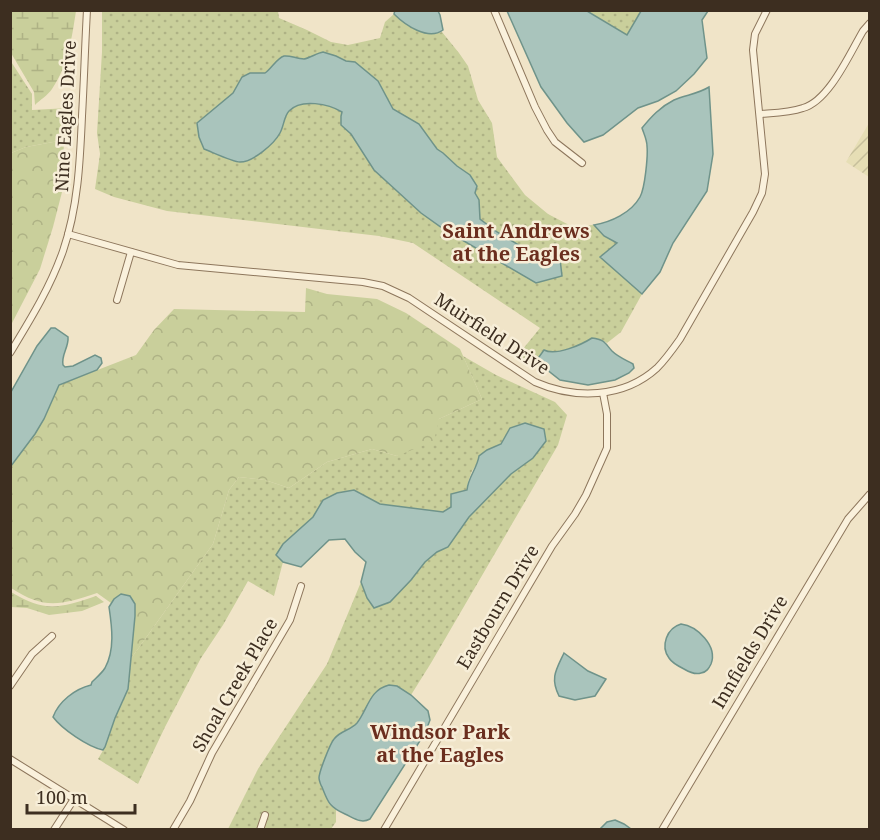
<svg xmlns="http://www.w3.org/2000/svg" width="880" height="840" font-family="'Noto Serif',serif">
<defs>
<pattern id="farmland-furrows" width="10" height="10" patternUnits="userSpaceOnUse" patternTransform="scale(1.5)"><rect width="10" height="10" fill="#e6deb5"/><path d="M-1 1l2-2M0 10L10 0M9 11l2-2" fill="none" stroke="#c6bf9b"/></pattern>
<pattern id="grass-dots" width="8" height="8" patternUnits="userSpaceOnUse" patternTransform="scale(1.5)"><rect width="8" height="8" fill="#c9cf9b"/><path d="M2 2h.1M6 6h.1" fill="none" stroke="#aeb285" stroke-width="1.8" stroke-linecap="round"/></pattern>
<pattern id="forest-crowns" width="20" height="18" patternUnits="userSpaceOnUse" patternTransform="scale(1.5)"><rect width="20" height="18" fill="#c9cf9b"/><path d="M2 6a3 3 0 1 1 6 0M12 15a3 3 0 1 1 6 0" fill="none" stroke="#aeb285"/></pattern>
<pattern id="wetland-marsh" width="20" height="14" patternUnits="userSpaceOnUse" patternTransform="scale(1.5)"><rect width="20" height="14" fill="#c9cf9b"/><path d="M1 5h8M5 5V1M11 12h8M15 12V8" fill="none" stroke="#aeb285"/></pattern>
</defs>
<rect width="100%" height="100%" fill="#f0e4c8"/>
<path fill="url(#farmland-furrows)" d="M869 123V177L846 162Z"/>
<g fill="url(#grass-dots)">
<path d="M102 11H278L279 18 307 30 331 42 348 45 380 38 385 22 394 14C407 26 423 38 442 32L459 53 468 66 478 100 492 123 497 157 525 195 548 214 571 226 594 225 604 236 617 243 600 257 642 294 621 332 607 343C595 335 593 340 581 345 572 348 553 354 544 351L533 366 518 355 540 328 413 243 379 236 167 211 114 197 95 189 100 154 97 133 102 52Z"/>
<path d="M587 11H641L627 35Z"/>
<path d="M10 60 32 94V110L69 108 64 140 26 147 11 153Z"/>
<path d="M463 356 496 375 555 402 567 415 558 445 431 663 411 695 397 686 362 714 356 724 334 738 326 755 319 778 329 804 336 810V822L331 829H228L258 769 327 664 361 582 367 598 374 608 411 580 425 562 437 552 448 546 469 517 511 474 533 458 510 428 501 444 487 450 472 471 468 482 467 490 451 507 443 512 380 504 354 490 337 493 323 500 313 517 276 555 283 562 274 596 248 581 223 625 201 658 165 727 138 784 98 759 105 747 115 718 128 689 130 660 213 544 229 490 239 477 265 480 289 488 327 462 372 449 397 456 439 419 482 399Z"/>
</g>
<g fill="url(#forest-crowns)">
<path d="M64 140 62 192 53 227 40 269 11 325V153L26 147Z"/>
<path d="M306 288 327 294 377 299 406 313 460 349 482 399 439 419 434 441 397 456 372 449 327 462 289 488 265 480 239 477 229 490 213 544 130 660 135 616 118 596 111 603 97 593C60 605 45 610 11 588L10 466 35 434 44 419 59 385 136 355 154 330 174 309 305 312Z"/>
</g>
<g fill="url(#wetland-marsh)">
<path d="M11 10 76 11C72 37 68 66 52 89 48 95 40 100 35 105L34 92 11 53Z"/>
<path d="M11 592C45 613 60 608 96 596L104 602 82 611 49 615 27 608 11 607Z"/>
</g>
<g fill="#a9c4bc" stroke="#6f938a" stroke-width="1.5">
<path d="M395 10 438 11 440 15 443 30C428 41 405 25 394 14Z"/>
<path d="M507 11H587L627 35 641 11H708L702 20 707 58 694 74 676 91 658 101 638 108 603 135 584 142 567 123 541 87Z"/>
<path d="M323 52 336 56 346 61 355 62 378 81 393 109 419 124 437 149 443 153 457 166 470 175 477 186 475 193 479 200 480 219 497 232 527 250 560 259 562 276 536 283 445 230 421 213 374 170 351 134 341 125V116L342 112C329 104 301 98 289 111 284 116 284 126 280 133 274 144 253 162 240 162 233 162 212 152 204 149L199 137 197 123 233 93 242 77 250 73H265C271 69 277 58 284 56 290 55 297 59 304 59 310 58 317 53 323 52Z"/>
<path d="M709 87 713 154 707 191 673 243 660 272 642 294 600 257 617 243 604 236 594 225C611 222 631 213 640 197 645 188 648 156 647 146 647 140 644 134 642 128 651 117 660 107 674 100 685 95 698 94 709 87Z"/>
<path d="M51 328H55L68 337C69 347 61 355 63 365L65 367 73 366 95 355 101 358 102 363 97 370 59 385 44 419 35 434 11 466V392L37 346Z"/>
<path d="M592 338C605 340 604 342 612 351 618 357 626 360 633 364L634 368 629 373 615 380 588 385 560 380 536 361 544 350C556 356 581 345 592 338Z"/>
<path d="M525 423 544 429 546 441 533 458 511 474 469 517 448 547 437 552 425 562 411 580 390 602 374 608 367 598 361 582 366 562 355 552 345 539 329 540 301 567 283 562 276 555 283 544 313 517 323 500 337 493 354 490 380 504 443 512 451 507V494L467 490C468 477 477 469 479 456L487 450 501 444 510 428Z"/>
<path d="M121 594 130 596 135 604V616L129 679 128 689 115 718 105 747 103 750C88 747 62 729 53 717 59 701 75 689 91 685L92 682C96 678 102 673 105 668 115 650 112 627 109 607L114 599Z"/>
<path d="M681 624C697 626 718 646 711 664 709 668 707 672 701 673 695 675 689 672 684 669 678 666 672 663 669 658 660 646 667 628 681 624Z"/>
<path d="M564 653 588 671 606 679 595 696 575 700 559 696C550 678 556 670 564 653Z"/>
<path d="M389 685 397 686 411 695 428 711 430 720 425 733 370 819C361 824 354 818 345 814 329 807 328 802 322 787 321 786 319 780 319 778 319 772 330 744 334 739 340 731 351 730 357 723 368 709 369 690 389 685Z"/>
<path d="M615 820 624 824 631 829H600L607 822Z"/>
</g>
<g fill="none" stroke-linecap="round" stroke-linejoin="round">
<defs>
<g id="street">
<path d="M494 10 535 107 547 130 555 142 582 163"/>
<path d="M760 114C774 113 789 113 803 108 829 101 850 53 863 31L870 23"/>
<path d="M68 234 178 265 363 282 383 286 409 298 535 382C574 399 623 399 657 368 666 359 673 349 680 339L753 212 762 193 765 174 753 50 755 34 767 10"/>
<path d="M117 300 131 252"/>
<path d="M10 353C30 320 50 288 63 251 78 207 80 162 82 116 84 81 85 46 87 10"/>
<path d="M10 686 32 654 52 636"/>
<path d="M10 759 124 830"/>
<path d="M54 830 74 799"/>
<path d="M173 830 190 801 212 753 290 620 301 586"/>
<path d="M260 830 265 815"/>
<path d="M384 830 552 546 575 514 586 495 607 448V414L603 393"/>
<path d="M662 830 848 519 870 494"/>
</g>
</defs>
<use href="#street" stroke="#8d765c" stroke-width="8"/>
<use href="#street" stroke="#faf1dc" stroke-width="6"/>
</g>
<g text-anchor="middle" stroke-width="5" stroke-linejoin="round" paint-order="stroke">
<g font-size="18" fill="#3d2e20" stroke="#f7eed8">
<text transform="translate(66 116) rotate(-87)" y="6">Nine Eagles Drive</text>
<text transform="translate(492 334) rotate(33)" y="6">Muirfield Drive</text>
<text transform="translate(498 607) rotate(-59)" y="6">Eastbourn Drive</text>
<text transform="translate(750 652) rotate(-59)" y="6">Innfields Drive</text>
<text transform="translate(235 685) rotate(-60)" y="6">Shoal Creek Place</text>
</g>
<g font-size="20" font-weight="bold" fill="#6b2e1e" stroke="#f7eed8">
<text x="516" y="238">Saint Andrews<tspan x="516" dy="23">at the Eagles</tspan></text>
<text x="440" y="739">Windsor Park<tspan x="440" dy="23">at the Eagles</tspan></text>
</g>
</g>
<rect width="880" height="840" fill="none" stroke="#3d2e20" stroke-width="24"/>
<path d="M27 804v9h108v-9" fill="none" stroke="#3d2e20" stroke-width="3"/>
<text x="36" y="804" font-size="18" fill="#3d2e20" stroke="#f7eed8" stroke-width="4.5" paint-order="stroke">100 m</text>
</svg>
